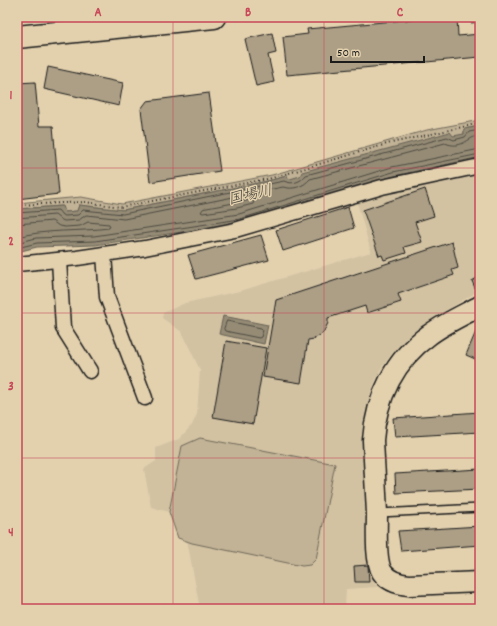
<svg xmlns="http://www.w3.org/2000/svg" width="497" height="626" font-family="Dekko,'Klee One',sans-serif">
<rect width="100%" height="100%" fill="#e3d1ae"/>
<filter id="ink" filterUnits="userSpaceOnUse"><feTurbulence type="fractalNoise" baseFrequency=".025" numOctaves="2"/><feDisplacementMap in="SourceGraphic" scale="8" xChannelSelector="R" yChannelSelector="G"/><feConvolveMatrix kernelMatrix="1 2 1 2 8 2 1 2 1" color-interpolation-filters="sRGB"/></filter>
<g filter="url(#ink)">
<path fill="#d2c2a2" d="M480 173V290L430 320 408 336 393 352 380 370 372 389 366 409 363 428 362 449 368 561 373 580 377 587 346 589 345 609H200L187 540 178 538 169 512 151 507 144 469 156 461V448L179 439 192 425 197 414 200 370 182 332 162 318 163 313 185 303 240 291 371 252 357 202 431 183Z"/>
<g fill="#c2b396" stroke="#6f6859">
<path d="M480 120V126L464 129V134L290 180 287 176 268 181 123 210 79 205 77 211 64 212 62 206 17 209V203L81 197 122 204 272 175 427 130Z"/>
<path d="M200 438 335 464 316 559 310 565 302 566 192 543 178 538 169 512 182 446Z"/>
</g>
<g fill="#968c76" stroke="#655f52">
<path d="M480 126V157L394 176 241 223 95 245 37 247 17 252V209L63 206 65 212 77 211 79 205 123 210 268 181 287 176 290 179 300 176 302 172 450 132 453 136 464 134V129Z"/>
<path d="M223 316 268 325 264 344 219 334Z"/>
</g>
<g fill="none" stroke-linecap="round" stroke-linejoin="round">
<g stroke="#4d4940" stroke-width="1">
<path d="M251 200 254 201 253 204 237 208 203 213 201 212 203 209Z"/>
<path d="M17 213 58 210 62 215 65 216 78 215 83 210 123 214 284 181C292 185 301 182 306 175L447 137 454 140 465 137 469 132 480 130"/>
<path d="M17 218 55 215 60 219 64 221 79 220 86 215 124 219 283 187C293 190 303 187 310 179L445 143C462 150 466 138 480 135"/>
<path d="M17 224 52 221 59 226 65 227 80 226 88 222 109 224 110 226 109 228C78 232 47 229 17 237"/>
<path d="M17 243 36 238 94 236 239 214 392 167 480 149"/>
<path d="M17 248 37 243 95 241 240 219 393 172 480 154"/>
<path d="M227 321 261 328 263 330 261 337 259 338 225 331 224 329Z"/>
</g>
</g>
<g fill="#ac9f86" stroke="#1c1c1c">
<path d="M438 17H457L458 36 480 34V57L287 75 283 37 308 34 307 29Z"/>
<path d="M471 17H480V22L471 23Z"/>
<path d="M272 33 276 53 268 55 274 82 256 86 245 39Z"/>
<path d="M48 67 123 83 119 106 44 89Z"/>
<path d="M35 82 39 126H53L59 194 17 199V83Z"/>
<path d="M209 93 220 171 150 182 141 109 147 101Z"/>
<path d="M425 189 434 216 415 222 422 242 404 247 406 253 384 260 382 255 379 256 363 210Z"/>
<path d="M348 207 354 228 283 251 276 230Z"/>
<path d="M261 235 269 260 196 279 188 255Z"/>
<path d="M452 242 458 268 452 270 454 275 398 294 401 302 367 313 365 306 328 318V323L323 333 314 339 308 340 301 383 263 377 276 300Z"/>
<path d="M480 276V285L475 288 472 281Z"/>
<path d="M480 322V361L466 355Z"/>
<path d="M226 341 266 348 253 424 213 417Z"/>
<path d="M480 412V432L395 437 393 418Z"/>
<path d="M480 469V489L396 493 395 474Z"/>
<path d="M480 526V545L401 551 398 531Z"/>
<path d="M368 565 369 582H355L354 566Z"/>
<path d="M480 605V609H419Z"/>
</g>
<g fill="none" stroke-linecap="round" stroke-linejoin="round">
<defs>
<path id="lane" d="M379 513 480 508"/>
<g id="street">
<path d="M104 254 107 297 145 398"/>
<path d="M59 260 63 328 90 371"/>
<path d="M17 264 77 258 145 248 235 230 382 187 480 166"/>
</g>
<path id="secondary" d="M480 306C463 315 445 323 429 335 395 359 376 398 373 440 374 464 376 489 377 514 377 528 375 560 382 572 388 581 398 584 409 585L480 582"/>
<path id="highway" d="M17 37 214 17"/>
</defs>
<use href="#lane" stroke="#1c1c1c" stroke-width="10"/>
<use href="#street" stroke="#1c1c1c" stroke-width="17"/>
<use href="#secondary" stroke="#1c1c1c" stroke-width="23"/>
<use href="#highway" stroke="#1c1c1c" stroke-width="25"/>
<path stroke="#1c1c1c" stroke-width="2" stroke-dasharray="1 3" stroke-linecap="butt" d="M17 205 85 202 121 207 272 178 387 144 480 123"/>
<use href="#lane" stroke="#e3d1ae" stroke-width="7"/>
<use href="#street" stroke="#e3d1ae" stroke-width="14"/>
<use href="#secondary" stroke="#e3d1ae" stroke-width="20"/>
<use href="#highway" stroke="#e3d1ae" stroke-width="22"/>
</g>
</g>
<path fill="none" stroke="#c84758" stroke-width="1" stroke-opacity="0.55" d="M173 17V609M324 17V609M17 168H480M17 313H480M17 458H480"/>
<g text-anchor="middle" stroke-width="3" stroke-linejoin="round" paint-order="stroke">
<g font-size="15" font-style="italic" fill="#47433c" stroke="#e3d1ae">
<text transform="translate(250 194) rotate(-13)" y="5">国場川</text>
</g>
</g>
<rect width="497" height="626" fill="none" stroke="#e3d1ae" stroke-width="44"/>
<path d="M331 56v6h93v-6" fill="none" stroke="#1c1c1c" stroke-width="2"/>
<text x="337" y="56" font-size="12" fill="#1c1c1c" stroke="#e3d1ae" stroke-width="3" paint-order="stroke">50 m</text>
<rect x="22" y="22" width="453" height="582" fill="none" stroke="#c84758" stroke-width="1.5"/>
<g font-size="13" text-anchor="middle" font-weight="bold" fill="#c84758">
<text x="98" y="16">A</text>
<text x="248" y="16">B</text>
<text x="400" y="16">C</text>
<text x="11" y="99">1</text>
<text x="11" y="245">2</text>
<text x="11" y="390">3</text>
<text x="11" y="536">4</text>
</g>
</svg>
